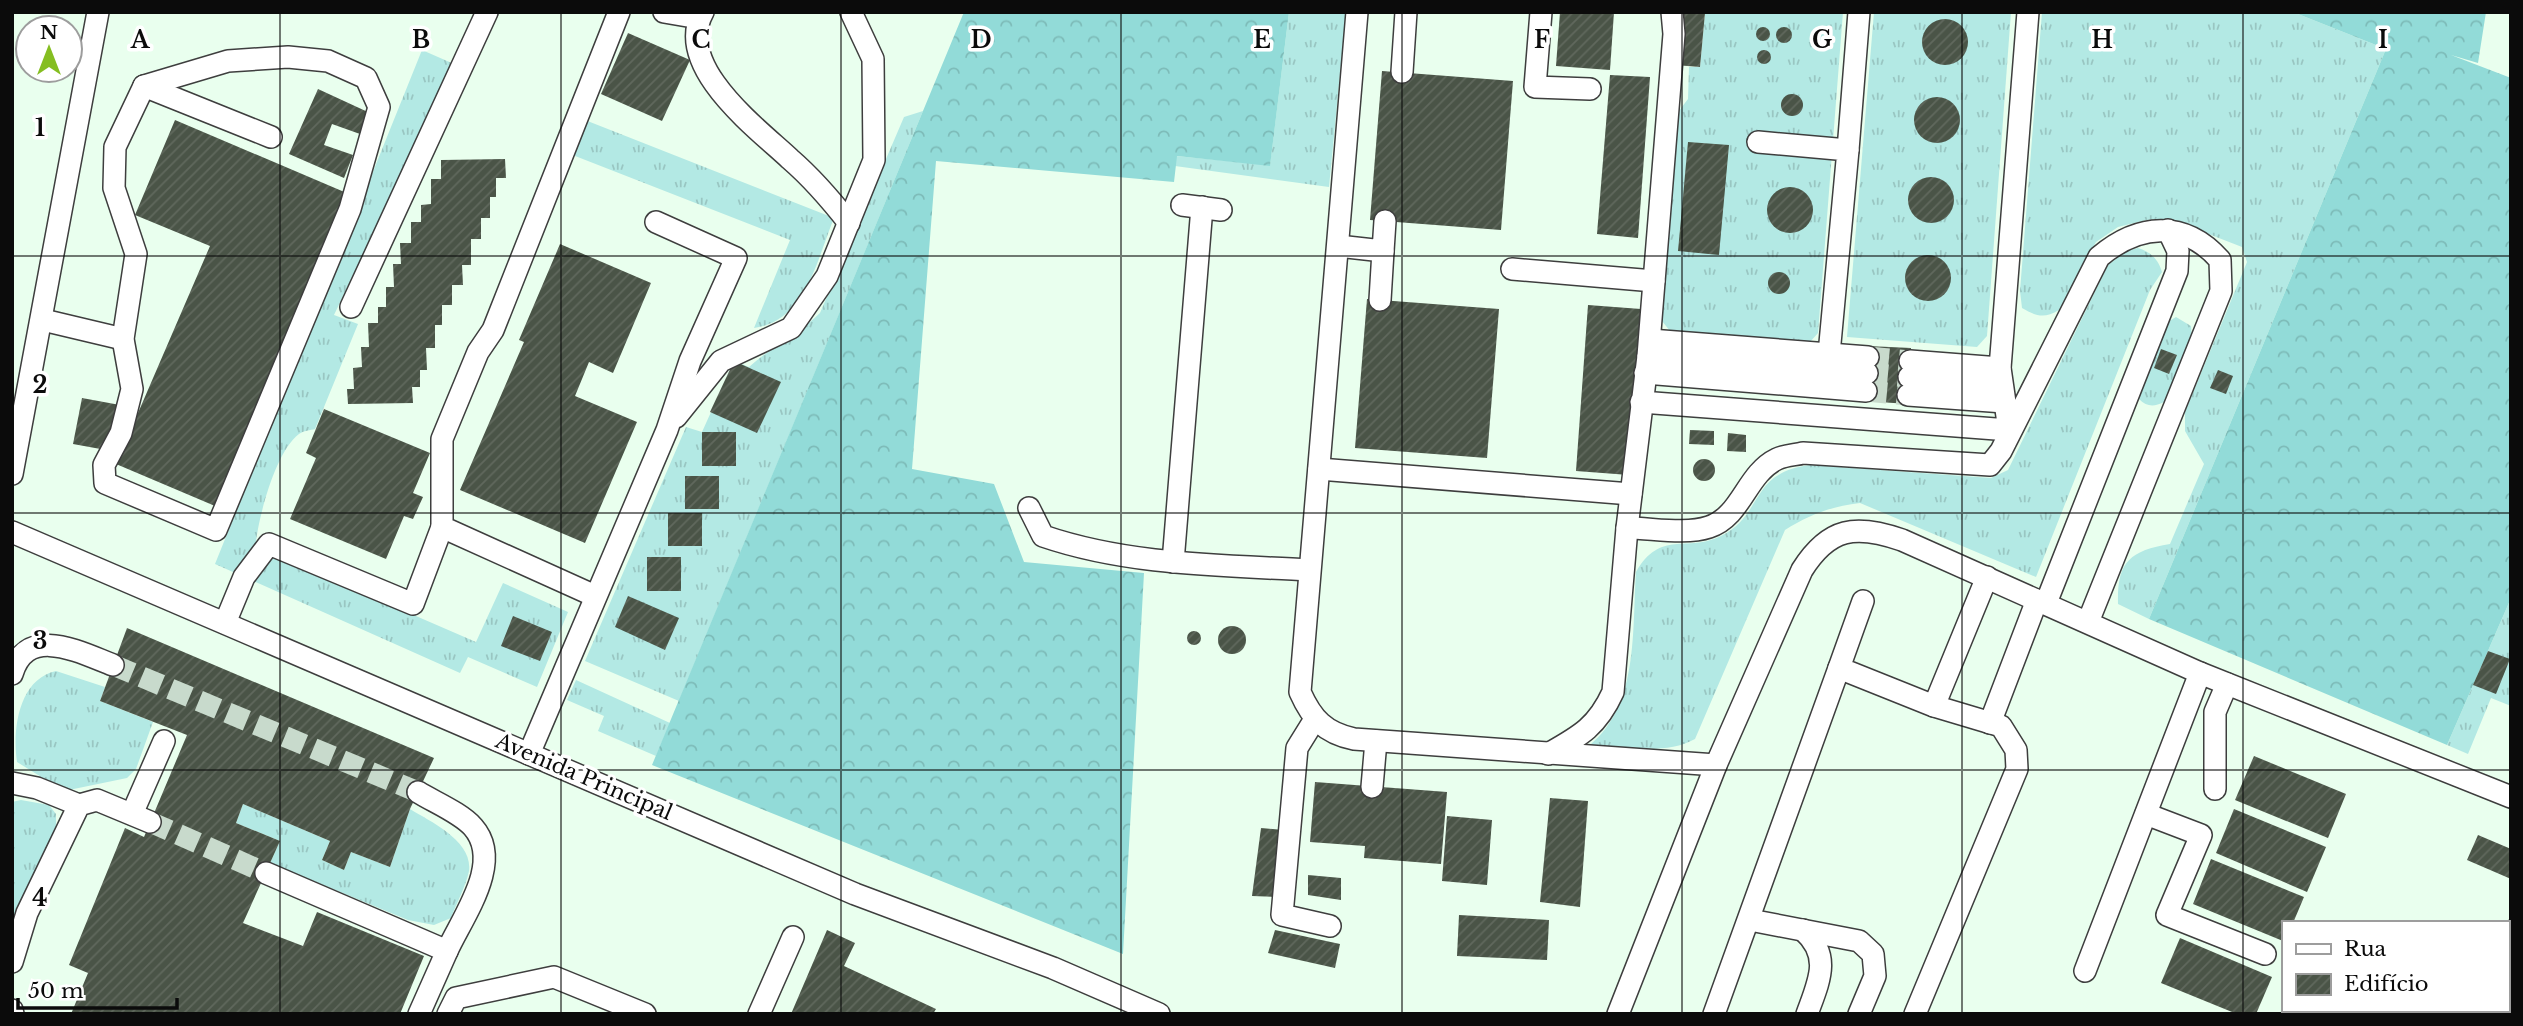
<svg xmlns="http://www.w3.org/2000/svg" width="2523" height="1026" font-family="'Libre Baskerville',serif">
<defs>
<pattern id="grass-tufts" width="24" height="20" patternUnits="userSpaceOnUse" patternTransform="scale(1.75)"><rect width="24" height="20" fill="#b3e9e4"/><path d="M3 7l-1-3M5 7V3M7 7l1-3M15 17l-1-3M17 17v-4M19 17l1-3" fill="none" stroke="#99c6c2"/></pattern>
<pattern id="forest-crowns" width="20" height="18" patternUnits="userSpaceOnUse" patternTransform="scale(1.75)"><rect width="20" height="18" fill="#92dbd8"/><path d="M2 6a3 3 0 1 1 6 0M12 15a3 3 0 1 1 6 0" fill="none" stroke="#7dbbb8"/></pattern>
<pattern id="building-hatch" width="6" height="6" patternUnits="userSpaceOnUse" patternTransform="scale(1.75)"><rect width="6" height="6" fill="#4a5447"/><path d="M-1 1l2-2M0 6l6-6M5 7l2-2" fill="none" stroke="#60685d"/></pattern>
</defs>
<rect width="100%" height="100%" fill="#e9ffee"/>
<g fill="url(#grass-tufts)">
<path d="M1289 12H1346L1329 187 1175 166 1176 156 1270 165Z"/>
<path d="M1697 12H1843L1818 333 1810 342 1674 336 1662 321 1678 112 1688 99 1689 67H1700L1705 14Z"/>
<path d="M1874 12H2011L1987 336 1977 347 1847 337Z"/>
<path d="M2042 12H2293L2386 49 2149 619 2118 604C2117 562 2129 551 2170 544L2204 464 2185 431V412L2247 262 2242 247 2170 219 2146 220 2118 227 2096 242 2059 310C2044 319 2036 316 2022 308L2020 291Z"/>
<path d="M422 50 454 64 334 315 358 324 315 429C311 430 303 431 299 434 276 451 259 515 256 542L275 555 476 642 503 583 568 612 537 687 468 657 460 673 215 564Z"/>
<path d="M923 111 679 701 585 661 686 427 702 432 734 361 749 367C771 347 798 334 820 313L904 117Z"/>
<path d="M585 120 834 218C817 259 806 321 754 328L790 240 570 154Z"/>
<path d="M2138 248C2151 252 2158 259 2162 272L2150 290 2036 577 1860 503C1832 506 1809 515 1785 530L1695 739C1665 756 1624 746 1590 745 1639 704 1632 631 1636 572 1661 529 1686 553 1721 536 1765 514 1748 473 1810 465L1991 478 2008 470 2108 265 2126 251Z"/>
<path d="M2176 317 2191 326 2192 338 2164 402C2154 407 2147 407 2139 399V387L2166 323Z"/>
<path d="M2511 598V706L2491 698 2468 754 2447 745Z"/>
<path d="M56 671 105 687 100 701 153 722 136 769 127 778 64 791 17 762C12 729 19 679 56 671Z"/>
<path d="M576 680 670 723 656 756 598 731 604 716 567 700Z"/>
<path d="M21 800 49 805 56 814V829L12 930V802Z"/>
<path d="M243 804 330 841 322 860 344 870 351 852 390 867 410 809C431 822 473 841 469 871 466 886 456 904 451 918L434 925 408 920 270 863 280 841 236 823Z"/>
</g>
<g fill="url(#forest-crowns)">
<path d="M964 12H1289L1270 166 1177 156 1174 182 936 161 912 469 994 484 1024 562 1144 573 1123 954 652 765Z"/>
<path d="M2293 12H2486L2478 63 2451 55 2511 78V598L2447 745 2149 619 2386 49Z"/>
</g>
<g fill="url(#building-hatch)">
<path d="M1560 12H1614L1610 70 1556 66Z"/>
<path d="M1679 12 1705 13 1700 67 1675 65Z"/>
<circle cx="1945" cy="42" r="23"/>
<circle cx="1784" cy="35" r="8"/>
<circle cx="1763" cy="34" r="7"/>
<path d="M628 33 690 60 662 121 601 94Z"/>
<circle cx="1764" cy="57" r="7"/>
<path d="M1382 71 1513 81 1501 230 1370 220Z"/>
<path d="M1610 75 1650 77 1638 238 1597 234Z"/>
<path d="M318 89 370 113 360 134 332 124 324 145 353 155 344 178 289 154Z"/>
<circle cx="1792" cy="105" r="11"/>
<circle cx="1937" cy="120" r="23"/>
<path d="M175 120 349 194 215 506 116 464 210 246 135 215Z"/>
<path d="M1688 142 1729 145 1719 255 1678 251Z"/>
<path d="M505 159 506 178H496V197H490V218H481V239H471V265H462L463 285H452V305H442V325H435V348H426L427 370H420V387H412L413 403 348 404 347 389H354L353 368 362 367 361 347H369L368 323H378V307H386V287H394L393 264H401L400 243H411V222H421V205L431 204V179H441V160Z"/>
<circle cx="1931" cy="200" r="23"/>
<circle cx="1790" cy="210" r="23"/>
<path d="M560 244 651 283 613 373 589 362 575 396 637 422 585 543 460 490 524 342 519 340Z"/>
<circle cx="1928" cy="278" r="23"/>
<circle cx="1779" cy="283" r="11"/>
<path d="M1367 299 1499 309 1487 458 1355 448Z"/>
<path d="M1588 305 1641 309 1629 475 1576 471Z"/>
<path d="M1868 346 1911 348 1908 404 1865 401Z"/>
<path d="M2161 349 2177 355 2169 374 2154 368Z"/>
<path d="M734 361 781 382 757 433 710 412Z"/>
<path d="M2218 370 2233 376 2226 394 2210 388Z"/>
<path d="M82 398 120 405 106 450 73 444Z"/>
<path d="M324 409 430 453 413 493 423 497 413 519 404 516 386 559 290 519 316 458 306 453Z"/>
<path d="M1690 430 1714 431V445L1689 444Z"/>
<rect x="702" y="432" width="34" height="34"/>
<path d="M1728 433 1746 435V452L1727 451Z"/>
<circle cx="1704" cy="470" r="11"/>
<rect x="685" y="476" width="34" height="33"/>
<rect x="668" y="513" width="34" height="33"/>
<rect x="647" y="557" width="34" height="34"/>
<path d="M628 596 679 618 665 650 615 627Z"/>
<path d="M513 616 552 632 540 661 501 646Z"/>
<circle cx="1232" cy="640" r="14"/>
<path d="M127 628 434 758 410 809 390 867 351 852 344 870 322 860 330 841 243 804 236 823 280 841 243 923 303 946 317 912 424 956 400 1014H71L88 973 69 965 125 828 144 837 187 735 100 701Z"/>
<circle cx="1194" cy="638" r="7"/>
<path d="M2488 651 2510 659 2496 694 2473 685Z"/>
<path d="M2254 756 2346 794 2328 838 2235 800Z"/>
<path d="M1315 782 1447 792 1441 864 1364 858 1365 846 1310 842Z"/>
<path d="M1550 798 1588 801 1580 907 1540 902Z"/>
<path d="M2234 809 2326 847 2307 892 2216 853Z"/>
<path d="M1447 816 1492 820 1487 885 1442 881Z"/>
<path d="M1261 828 1283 830 1275 897 1252 896Z"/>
<path d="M2478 835 2511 849V879L2467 860Z"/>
<path d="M2211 859 2304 897 2293 923H2283V941L2193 904Z"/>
<path d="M1308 875 1341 878V900L1308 895Z"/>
<path d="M1459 915 1549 920 1547 960 1457 956Z"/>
<path d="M2511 915V961L2507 959V923Z"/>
<path d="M827 930 855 943 844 966 936 1009 933 1014H791Z"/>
<path d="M1275 930 1340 944 1335 968 1268 953Z"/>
<path d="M2180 938 2272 977 2256 1014H2237L2161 983Z"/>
<path d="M2366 1010H2445L2444 1014H2374Z"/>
</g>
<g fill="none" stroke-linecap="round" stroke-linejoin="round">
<g stroke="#c8dacc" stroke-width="21" stroke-dasharray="21 10" stroke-linecap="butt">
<path d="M1868 357 1910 361"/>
<path d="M1867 373 1909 377"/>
<path d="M1866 391 1908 395"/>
<path d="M113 665 418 792"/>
<path d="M150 822 266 873"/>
</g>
<defs>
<g id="minor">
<path d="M664 12 699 18"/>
<path d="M703 12C673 66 757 128 790 159 812 178 831 200 849 223"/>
<path d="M1357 12 1300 692C1312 719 1325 733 1354 739L1716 765"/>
<path d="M1541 12 1535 87 1590 89"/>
<path d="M288 57 328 61 366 78 379 107 350 209 216 530 105 483 104 465 121 433 132 389 123 339 136 254 114 188 115 147 144 86 228 61Z"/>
<path d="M1402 72 1406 12"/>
<path d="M144 86 271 137"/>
<path d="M1758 142 1848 150 1829 354"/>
<path d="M1848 150 1859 12"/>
<path d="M1182 205 1221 210"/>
<path d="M1338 246 1383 251 1385 221"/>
<path d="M1512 269 1654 281"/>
<path d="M1380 300 1383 251"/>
<path d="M351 307 487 12"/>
<path d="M43 320 123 339"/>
<path d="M1650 340 1868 357"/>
<path d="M1648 356 1867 373"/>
<path d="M1910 361 2000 368"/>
<path d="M1645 373 1866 391"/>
<path d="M1909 377 2000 385"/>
<path d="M1908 395 2004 402"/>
<path d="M1641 402 2009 430 2000 368 2028 12"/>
<path d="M676 417 721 361 791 328 827 276 874 160 873 59 851 12"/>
<path d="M1319 469 1631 494"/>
<path d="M12 474 98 12"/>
<path d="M1029 508 1043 536C1128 565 1219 565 1308 570"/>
<path d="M1627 528C1652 528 1685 535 1709 527 1742 516 1746 474 1777 459 1785 455 1795 455 1803 453L1990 465 2001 451 2099 257C2138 224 2184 219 2220 260L2221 291 2088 622"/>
<path d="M12 532 855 894 1053 968 1159 1014"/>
<path d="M1173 562 1202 207"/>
<path d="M595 596 442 527V439L478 352 493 330 619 12"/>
<path d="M1863 601 1839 668 1934 706 2001 726 2016 750 2017 769 1915 1014"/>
<path d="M2046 603 2177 271 2178 251 2168 230"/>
<path d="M225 623 244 577 269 544 413 604 442 527"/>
<path d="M12 674C27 624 79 652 113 665"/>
<path d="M1934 706 1987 577"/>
<path d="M1315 719 1297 748 1282 915 1330 926"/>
<path d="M1990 723 2037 600"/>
<path d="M529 754 667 430 690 361 736 258 656 222"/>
<path d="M1548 754C1580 736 1597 727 1613 692L1627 528 1648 356 1674 34 1672 12"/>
<path d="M12 783 37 788 79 805"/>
<path d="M1372 787 1376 741"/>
<path d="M2215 789V712L2227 684"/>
<path d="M418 792C434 802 461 813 473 827 504 862 463 916 447 951"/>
<path d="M132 814 164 741"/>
<path d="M2146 814 2201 835 2167 915 2265 954"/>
<path d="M266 873 447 951 419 1014"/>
<path d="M1750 920 1859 941 1873 954 1875 976 1859 1014"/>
<path d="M1803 930C1832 956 1819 981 1807 1014"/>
<path d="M12 962 27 913 79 805 97 800 150 822"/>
<path d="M2085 971 2200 673"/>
<path d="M12 1010 13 1014"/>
<path d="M448 1014 456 998 554 977 645 1014"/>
<path d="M759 1014 793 937"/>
<path d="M1618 1014 1716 765 1802 570C1829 527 1856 524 1902 540L2200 673 2511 797"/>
<path d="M1714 1014 1839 668"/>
</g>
</defs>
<use href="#minor" stroke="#3e3e3e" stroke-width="24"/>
<use href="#minor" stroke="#fff" stroke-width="21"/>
</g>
<path fill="none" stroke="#0b0b0b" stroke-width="2" stroke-opacity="0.55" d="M280 12V1014M561 12V1014M841 12V1014M1121 12V1014M1402 12V1014M1682 12V1014M1962 12V1014M2243 12V1014M12 256H2511M12 513H2511M12 770H2511"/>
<g text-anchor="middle" stroke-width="7" stroke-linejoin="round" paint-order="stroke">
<g font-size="21" fill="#0b0b0b" stroke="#fff">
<text transform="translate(584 777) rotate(23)" y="7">Avenida Principal</text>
</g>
</g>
<g font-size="23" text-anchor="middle" font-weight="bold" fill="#0b0b0b" stroke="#fff" stroke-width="7" stroke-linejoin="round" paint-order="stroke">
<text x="140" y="48">A</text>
<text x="421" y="48">B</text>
<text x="701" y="48">C</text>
<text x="981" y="48">D</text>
<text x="1262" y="48">E</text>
<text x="1542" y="48">F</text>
<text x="1822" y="48">G</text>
<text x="2102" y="48">H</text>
<text x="2383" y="48">I</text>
<text x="40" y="136">1</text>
<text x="40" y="393">2</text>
<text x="40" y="649">3</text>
<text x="40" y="906">4</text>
</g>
<rect width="2523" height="1026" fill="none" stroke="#0b0b0b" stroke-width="28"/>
<rect x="2282" y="921" width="228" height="91" fill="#ffffff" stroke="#9d9d9d" stroke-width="2"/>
<rect x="2296" y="944" width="35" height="10" fill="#ffffff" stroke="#9d9d9d" stroke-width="2"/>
<text x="2344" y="956" font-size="21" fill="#0b0b0b">Rua</text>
<rect x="2296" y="974" width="35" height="21" fill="url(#building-hatch)" stroke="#9d9d9d" stroke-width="2"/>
<text x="2344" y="991" font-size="21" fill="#0b0b0b">Edifício</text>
<g transform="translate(49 49)"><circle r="33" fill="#ffffff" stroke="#9d9d9d" stroke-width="2"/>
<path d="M0-5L12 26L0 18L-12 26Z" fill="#85be21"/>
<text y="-10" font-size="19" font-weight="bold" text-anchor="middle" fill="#0b0b0b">N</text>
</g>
<path d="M18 998v10h159v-10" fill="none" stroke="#0b0b0b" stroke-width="3.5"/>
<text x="28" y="998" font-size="21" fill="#0b0b0b" stroke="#ffffff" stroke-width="5" paint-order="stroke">50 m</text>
</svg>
